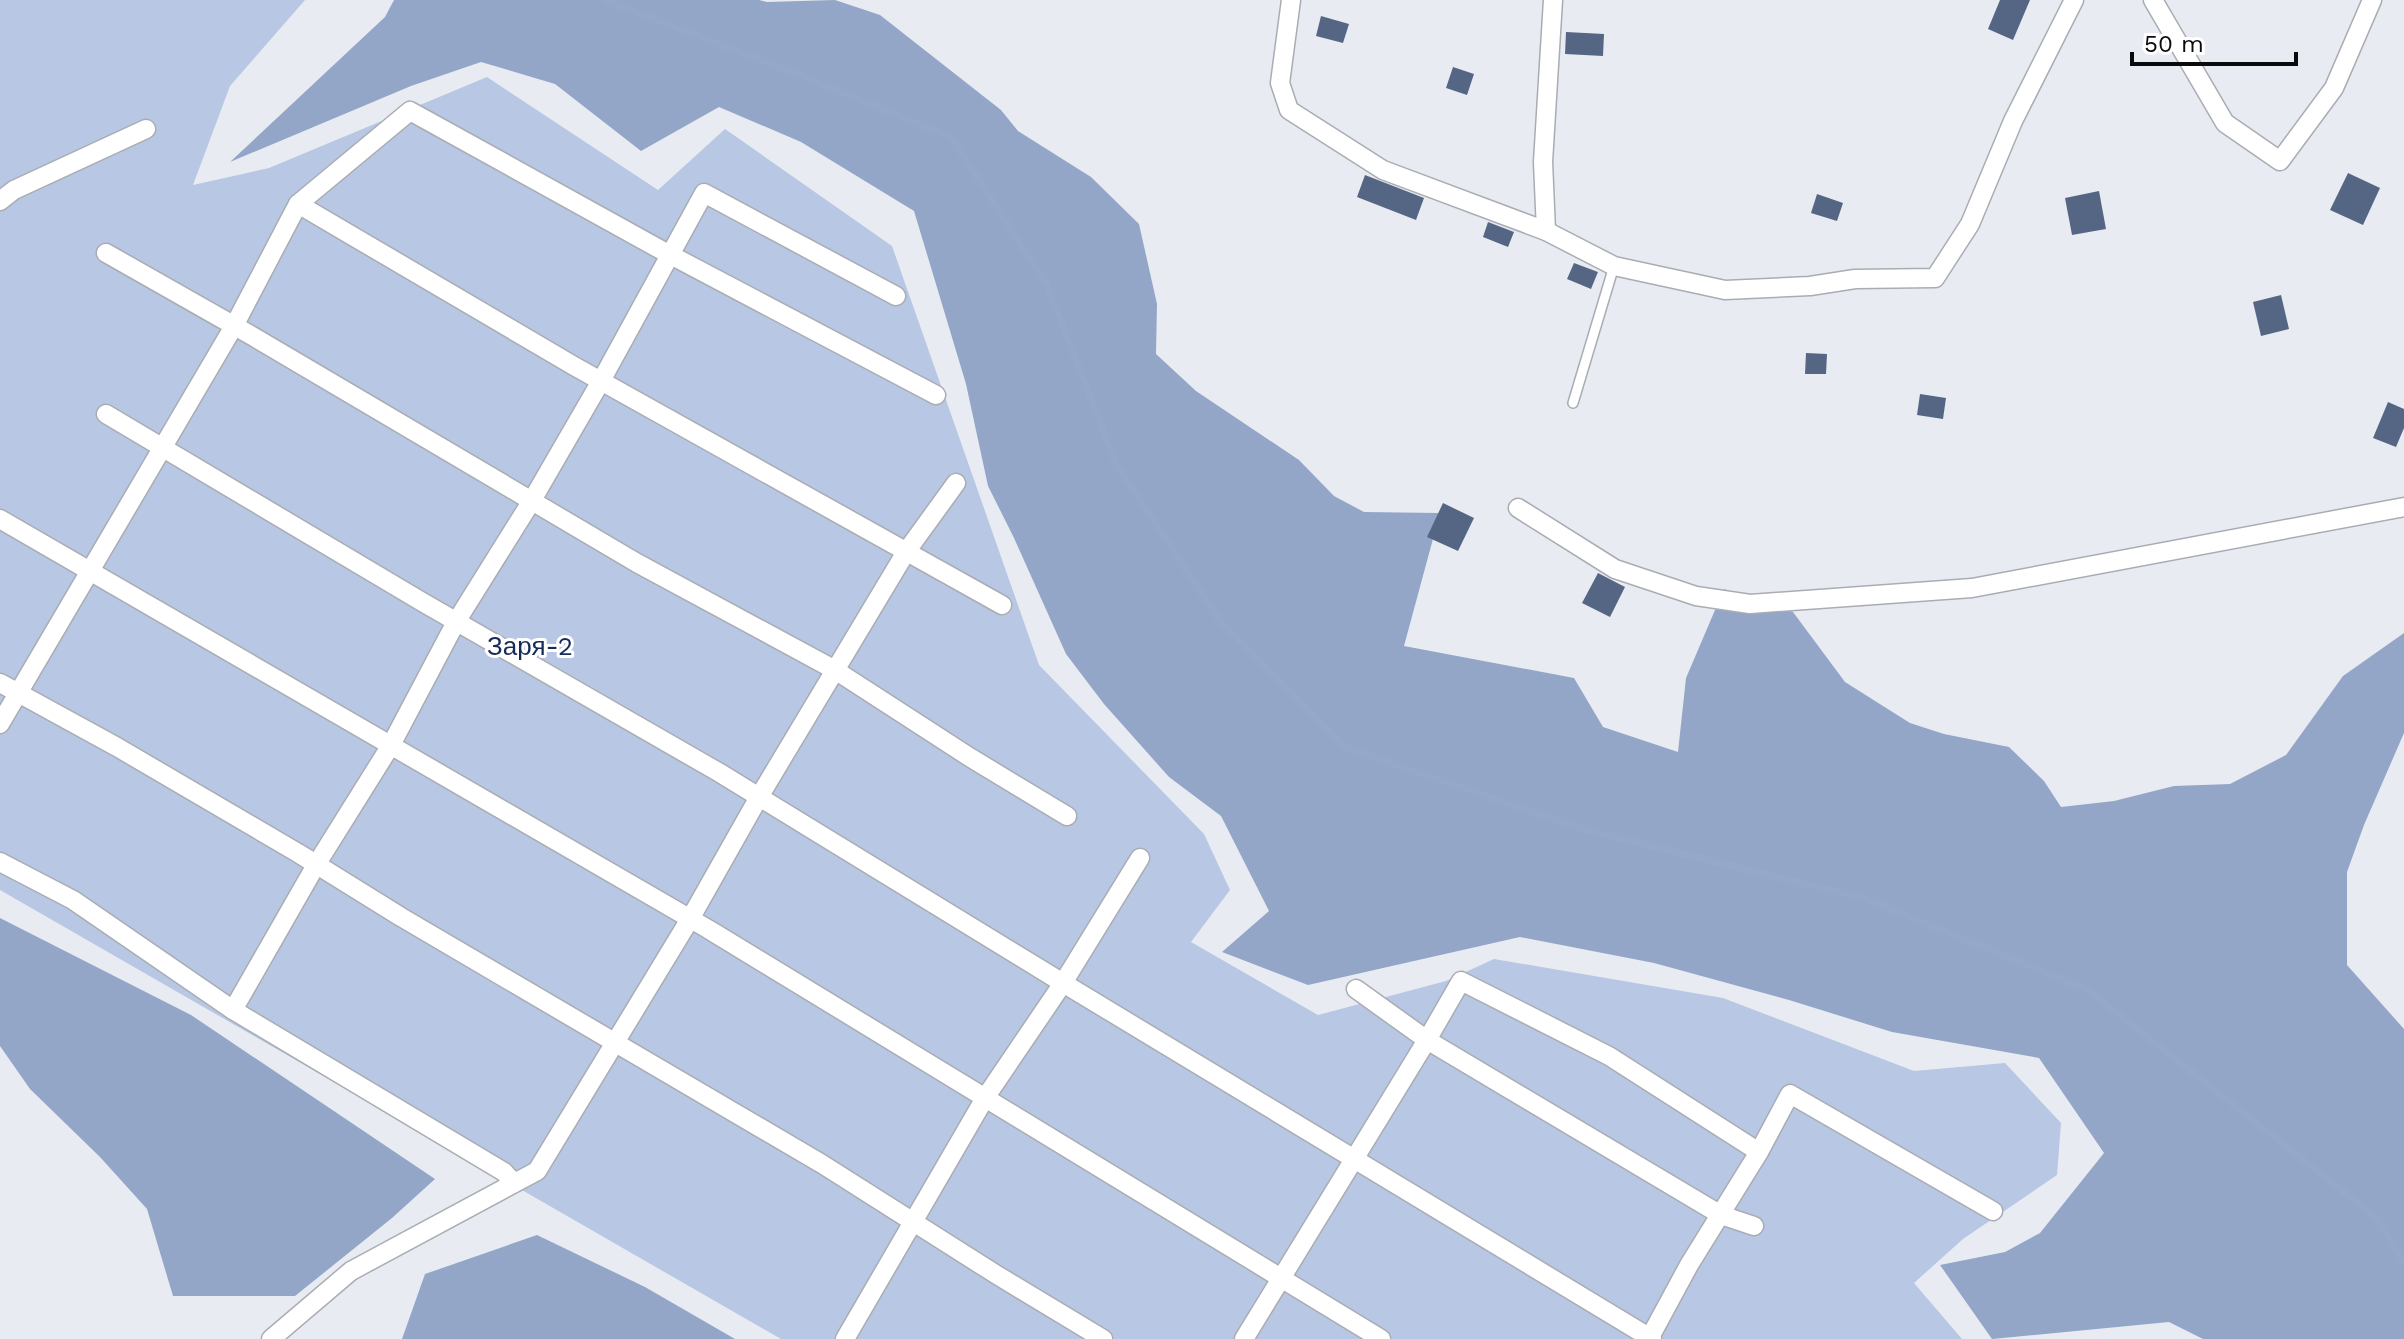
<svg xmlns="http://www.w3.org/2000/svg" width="2404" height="1339" font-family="'Work Sans',sans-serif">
<rect width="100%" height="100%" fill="#e8ecf2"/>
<path fill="#b7c7e4" d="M0 0H305L230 86 193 185 269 168 487 77 658 190 725 129 892 246 1039 665 1204 834 1230 890 1191 942 1318 1015 1446 981 1494 959 1723 998 1914 1071 2005 1063 2061 1123 2057 1175 1963 1239 1914 1283 1962 1339H781L0 890Z"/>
<g fill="#93a6c8">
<path d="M394 0H759L767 2 835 0 880 15 1001 110 1018 131 1091 177 1139 224 1157 304 1156 354 1196 391 1299 460 1334 496 1364 512 1440 513 1404 646 1574 678 1603 727 1678 752 1686 678 1724 589 1793 612 1845 682 1910 723 1944 734 2009 747 2044 781 2061 807 2114 801 2174 786 2230 784 2286 755 2343 676 2404 633V733L2364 825 2347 872V965L2404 1029V1339H2203L2169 1322 1992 1339 1940 1265 2005 1252 2040 1233 2104 1153 2039 1058 1892 1032 1789 1000 1654 963 1520 937 1308 985 1222 952 1269 911 1221 816 1169 777 1104 704 1066 654 1014 538 988 486 966 384 914 211 801 142 719 107 641 151 555 84 481 62 411 86 230 162 385 17Z"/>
<path d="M0 918 191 1015 435 1179 392 1218 295 1296H173L147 1209 100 1157 30 1089 0 1046Z"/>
<path d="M537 1235 645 1287 735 1339H402L425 1274Z"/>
</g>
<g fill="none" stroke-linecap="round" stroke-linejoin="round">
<path stroke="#96a8ca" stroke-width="7" d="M605 0 787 70 951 137 1047 285 1117 466 1221 622 1346 748 1593 832 1864 898 2088 990 2377 1218 2404 1263"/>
</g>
<g fill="#556685">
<path d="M2000 0H2030L2013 40 1988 29Z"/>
<path d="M1321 16 1349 24 1343 43 1316 36Z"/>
<path d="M1566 32 1604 34 1603 56 1565 54Z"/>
<path d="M1453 67 1474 74 1467 95 1446 88Z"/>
<path d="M2348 173 2380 188 2363 225 2330 210Z"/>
<path d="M1365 175 1424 198 1416 220 1357 197Z"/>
<path d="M2099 191 2106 229 2072 235 2065 198Z"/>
<path d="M1817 194 1843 203 1837 221 1811 213Z"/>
<path d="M1488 222 1514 232 1508 247 1483 237Z"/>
<path d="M1574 263 1598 272 1591 289 1567 279Z"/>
<path d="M2281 295 2289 329 2261 336 2253 302Z"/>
<path d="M1806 353 1827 354 1826 374H1805Z"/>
<path d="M1920 394 1946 398 1943 419 1917 415Z"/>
<path d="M2388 402 2404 409V428L2396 447 2373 438Z"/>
<path d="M1443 503 1474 518 1458 551 1427 537Z"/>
<path d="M1598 573 1625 587 1610 617 1582 603Z"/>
</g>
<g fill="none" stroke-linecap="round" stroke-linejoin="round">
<defs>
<path id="lane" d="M1573 403 1614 266"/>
<g id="street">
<path d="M1291 0 1280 83 1289 110 1383 170 1546 231 1614 266 1725 290 1810 286 1855 279 1935 278 1970 224 2013 121 2074 0"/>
<path d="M2153 0 2225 123 2280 161 2334 88 2372 0"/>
<path d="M0 201 14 190 146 129"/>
<path d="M298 204 574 366 1002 605"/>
<path d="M1546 231 1543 162 1553 0"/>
<path d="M106 253 254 337 637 563 835 670 971 758 1067 816"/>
<path d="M106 414 424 603 720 773 1063 983 1652 1339"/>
<path d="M1518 508 1615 569 1696 596 1750 604 1972 588 2404 507"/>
<path d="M0 519 708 929 1381 1339"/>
<path d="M0 683 117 747 298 853 401 917 822 1164 997 1275 1103 1339"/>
<path d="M0 724 234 326 298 204 410 111 663 251 936 395"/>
<path d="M0 862 73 900 233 1010 504 1172 514 1183"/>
<path d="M1356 989 1427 1040 1721 1215 1754 1226"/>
<path d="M233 1010 316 865 391 745 456 622 531 502 601 381 704 193 896 296"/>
<path d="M271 1339 351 1271 537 1171 690 919 759 797 906 552 956 483"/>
<path d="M845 1339 985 1098 1063 983 1140 858"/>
<path d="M1244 1339 1427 1040 1461 981 1609 1056 1759 1152"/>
<path d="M1649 1339 1689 1265 1759 1152 1790 1094 1993 1211"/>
</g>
</defs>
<use href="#lane" stroke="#a9adb3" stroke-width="12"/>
<use href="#street" stroke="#a9adb3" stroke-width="21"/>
<use href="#lane" stroke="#fff" stroke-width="9"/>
<use href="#street" stroke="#fff" stroke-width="18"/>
</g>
<g text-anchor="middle" stroke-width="6" stroke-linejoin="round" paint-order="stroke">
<g font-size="26" fill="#162c58" stroke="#fff">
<text x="530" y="655">Заря-2</text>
</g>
</g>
<path d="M2132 52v12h164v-12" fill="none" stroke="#0a0b0d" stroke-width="4"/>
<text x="2144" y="52" font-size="24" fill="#0a0b0d" stroke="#ffffff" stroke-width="6" paint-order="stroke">50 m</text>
</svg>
